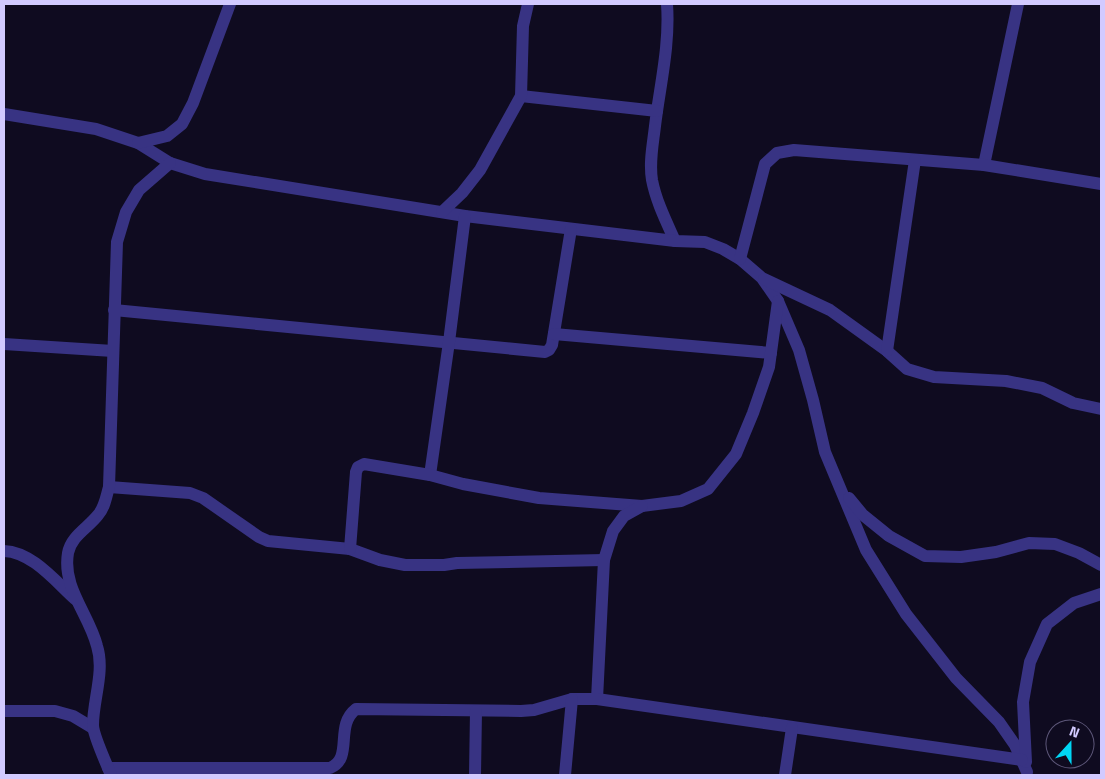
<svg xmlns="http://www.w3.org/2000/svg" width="1105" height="779" font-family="'Titillium Web',sans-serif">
<rect width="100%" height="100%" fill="#0f0b20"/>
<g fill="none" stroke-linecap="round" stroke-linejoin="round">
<g stroke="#383383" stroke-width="12">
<path d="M667 4C670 45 660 85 655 126 653 144 649 162 652 180 656 201 666 221 675 241"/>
<path d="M521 96 657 111"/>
<path d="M4 114 96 129 138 143 170 163 205 174 465 216 675 241 705 242 723 249 740 259 762 278 778 301 799 350 813 400 825 452 866 550 906 614 956 678 999 722 1015 745 1027 772"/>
<path d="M138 143 167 136 182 124 193 103 230 4"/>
<path d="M984 165 1018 4"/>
<path d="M442 212 462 193 480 170 521 96 523 26 528 4"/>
<path d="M740 259 765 164 777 153 794 150 984 165 1101 184"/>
<path d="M764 279 830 310 887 351 907 369 934 377 1006 381 1042 388 1073 403 1101 409"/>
<path d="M114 310 545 352 549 350 552 345 571 229"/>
<path d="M554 334 771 353"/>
<path d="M4 344 113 351"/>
<path d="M887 351 915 160"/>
<path d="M430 475 449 342 465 216"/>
<path d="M109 487 190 493 203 498 259 537 268 541 350 549 380 560 405 565H444L457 563 604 560"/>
<path d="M849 498 863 515 889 536 925 556 961 557 996 552 1029 543 1055 544 1079 553 1101 565"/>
<path d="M350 549 356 472 358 467 364 464 430 475 463 484 539 498 642 506 681 501 708 489 736 454 753 413 769 367 778 301"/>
<path d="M4 551C32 552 55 581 75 599"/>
<path d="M597 699 604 560 613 531 624 516 642 506"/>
<path d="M4 711H55L73 716 93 728"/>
<path d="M1026 762 1023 702 1030 662 1047 624 1074 603 1101 594"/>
<path d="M108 768H330C354 758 334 726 356 709L521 711 534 710 572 699H597L1022 760"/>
<path d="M111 775C107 765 93 735 93 725 93 700 105 671 97 646 89 614 62 588 68 553 71 536 88 528 98 515 105 507 106 497 109 487L117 242 126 212 139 190 170 163"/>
<path d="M475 775 476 711"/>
<path d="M565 775 572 699"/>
<path d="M785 775 792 728"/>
</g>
</g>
<rect width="1105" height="779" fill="none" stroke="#d2caff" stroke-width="10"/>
<g transform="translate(1070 744) rotate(21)"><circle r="24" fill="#0f0b20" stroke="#5d5779"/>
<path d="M0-4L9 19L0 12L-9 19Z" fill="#00d6f5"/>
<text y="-8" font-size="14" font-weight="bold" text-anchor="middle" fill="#d2caff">N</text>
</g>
</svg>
